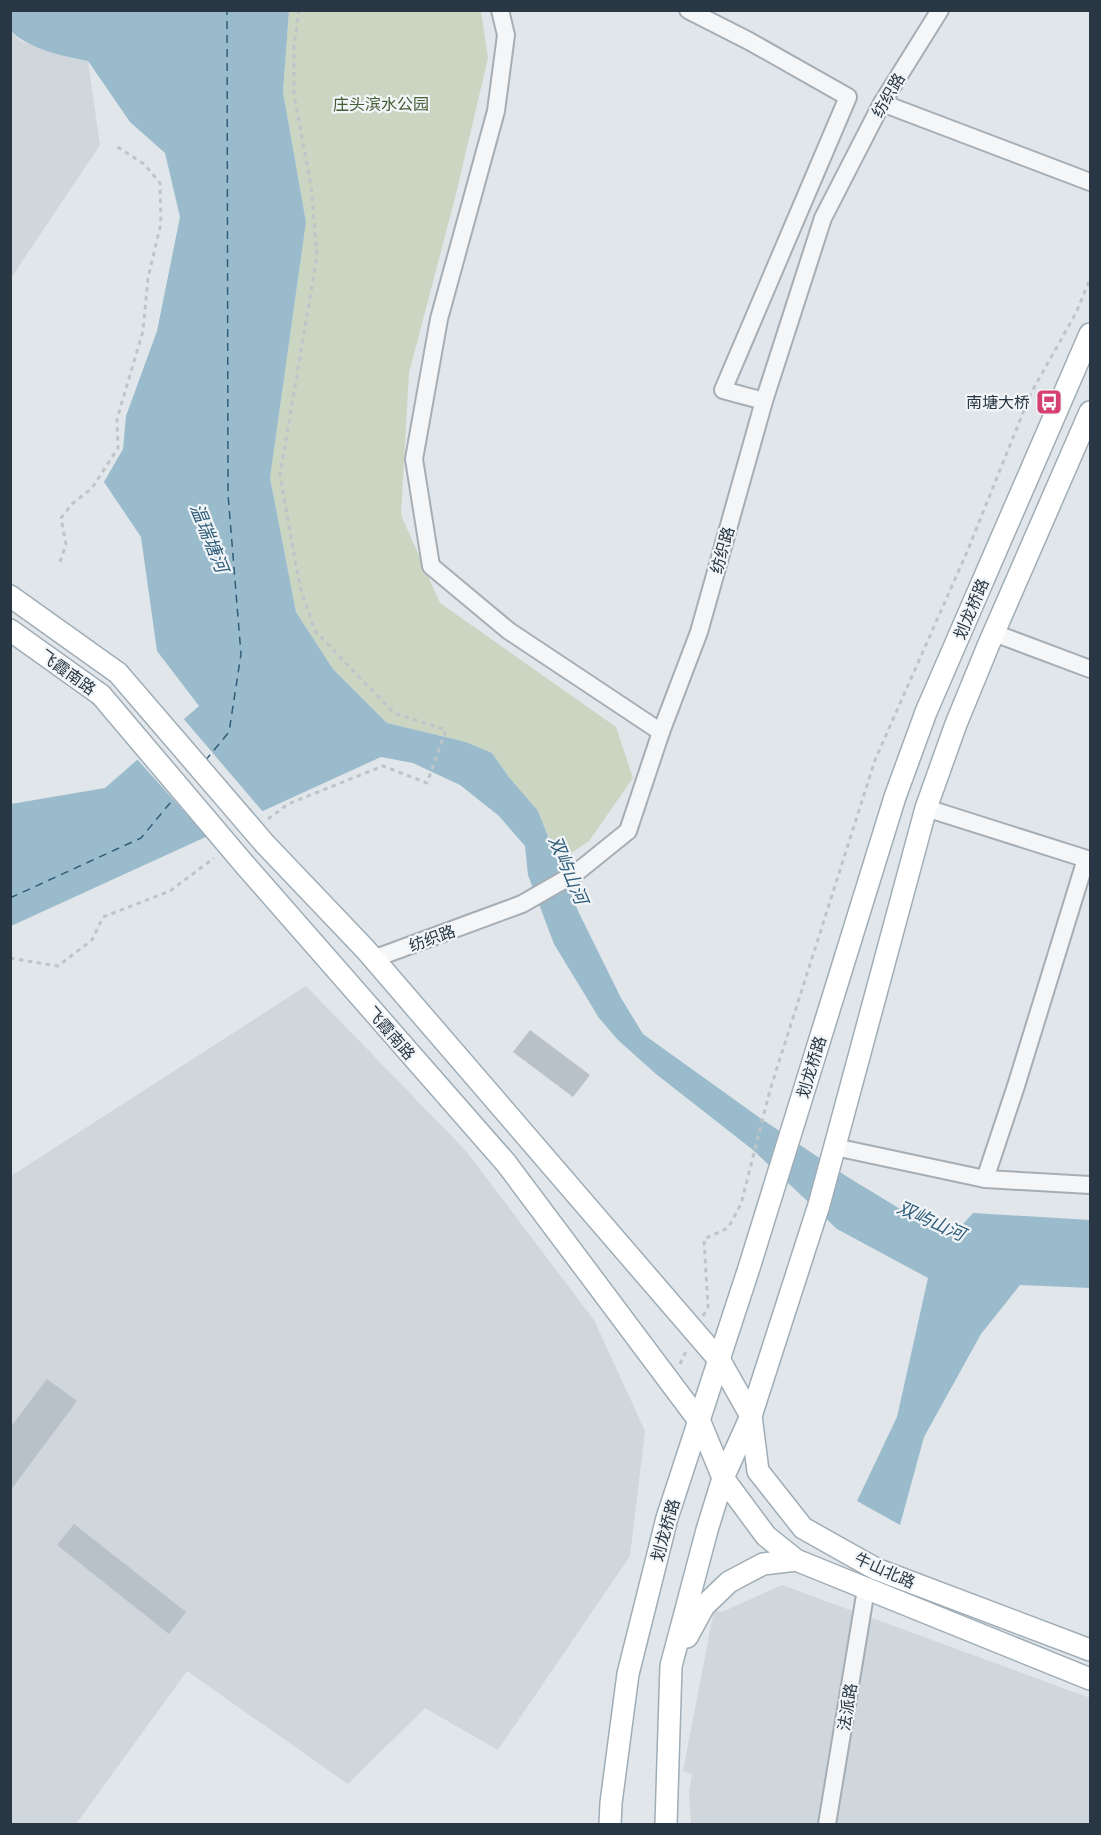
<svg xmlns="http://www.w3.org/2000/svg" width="1101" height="1835" font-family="Karla,'Noto Sans SC',sans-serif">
<rect width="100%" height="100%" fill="#e1e6ea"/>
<g fill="#cfd6dc">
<path d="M11 31 20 41 73 59 88 61 100 145 11 278Z"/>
<path d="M306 986 466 1151 594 1320 645 1431 630 1556 498 1750 425 1708 348 1784 187 1671 76 1824H11V1176Z"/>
<path d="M782 1585 1090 1698V1824H691L689 1791 692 1774 683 1771 714 1610 722 1612Z"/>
</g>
<path fill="#cad5c2" d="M289 11H481L488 58 456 194 409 373 401 515 440 603 616 727 633 778 589 841 559 861 538 811 508 776 492 753 466 742 387 723 333 669 296 612 270 478 306 222 283 92Z"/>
<path fill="#9abbcc" d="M10 11H289L283 92 306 222 270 478 296 612 333 669 387 723 466 742 492 753 508 776 538 811 578 911 621 998 643 1034 760 1118 846 1176 905 1212 955 1233 973 1213 1090 1220V1288L1020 1285 981 1334 924 1437 900 1525 857 1501 897 1417 928 1278 837 1229 753 1150 656 1074 618 1040 599 1018 554 944 528 875 525 846 499 816 460 785 413 763 381 757 11 926V804L105 788 199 706 157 651 141 537 104 482 123 449 126 416 157 331 180 217 165 153 130 122 88 61C65 57 27 48 11 31Z"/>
<path fill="#e1e6ea" d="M182 717 264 813 209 839 135 757Z"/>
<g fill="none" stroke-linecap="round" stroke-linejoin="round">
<g stroke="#305d79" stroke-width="1.5" stroke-dasharray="8 6" stroke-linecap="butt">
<path d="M205 761 229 732 241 654 228 494 227 10"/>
<path d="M10 898 141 838 175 797"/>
</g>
</g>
<g fill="#b8c0c8">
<path d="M530 1030 590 1075 573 1097 513 1052Z"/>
<path d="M47 1379 77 1401 10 1491V1428Z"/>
<path d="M74 1524 186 1612 169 1634 57 1545Z"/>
</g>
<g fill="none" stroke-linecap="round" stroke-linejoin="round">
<defs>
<g id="minor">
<path d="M500 10 506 35 496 111 439 319 414 459 431 566 509 631 661 732"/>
<path d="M688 10 749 41 848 97 723 390 764 401"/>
<path d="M882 103 1090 182"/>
<path d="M994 633 1090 669"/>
<path d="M926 808 1090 860"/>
<path d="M373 959 522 904 576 873 628 831 661 732 699 632 764 401 823 218 882 103 940 10"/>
<path d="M835 1147 985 1179 1090 1185"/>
<path d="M985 1179 1016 1086 1086 859"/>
<path d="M827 1824 866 1589"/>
</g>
<g id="major">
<path d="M10 596 118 673"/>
<path d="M10 630 101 695"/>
<path d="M265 844 366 950 720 1361 751 1416 758 1471 803 1528 876 1569 1090 1650"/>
<path d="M245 865 506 1163 700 1422 723 1478 766 1536 796 1560 1090 1679"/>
<path d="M687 1637 704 1606 729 1582 763 1564 796 1560"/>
<path d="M610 1824 611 1803 628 1674 667 1518 749 1268 895 797 926 712 1090 334"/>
<path d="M666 1824 671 1666 707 1530 723 1478 751 1416 819 1205 926 808 956 724 988 646 1090 412"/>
</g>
</defs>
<use href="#minor" stroke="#a6aeb5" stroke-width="20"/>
<use href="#major" stroke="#9fadb7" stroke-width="24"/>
<g stroke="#bfc4c9" stroke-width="3" stroke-dasharray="4.5 4.5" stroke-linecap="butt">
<path d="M60 562 66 544 61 518 72 504 92 488 118 448 117 419 143 331 148 278 161 223 160 183 144 164 116 146"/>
<path d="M268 819 288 804 383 766 427 783 446 730 394 713 315 631 300 587 280 475 317 256 311 186 294 95V46L299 10"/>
<path d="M10 958 58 966 92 940 103 917 170 891 214 858"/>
<path d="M703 1316 708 1307 704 1239 728 1228 741 1204 770 1090 875 760 967 552 1031 393 1076 313 1090 279"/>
<path d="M680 1364 687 1349"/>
</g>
<use href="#minor" stroke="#f4f6f8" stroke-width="16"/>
<use href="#major" stroke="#fff" stroke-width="21"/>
<defs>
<g id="major-bridge">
<path d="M118 673 265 844"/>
<path d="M101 695 245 865"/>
</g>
</defs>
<use href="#major-bridge" stroke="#9fadb7" stroke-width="24" stroke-linecap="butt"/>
<use href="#major-bridge" stroke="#fff" stroke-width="21"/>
</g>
<defs>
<symbol id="bus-square" viewBox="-11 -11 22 22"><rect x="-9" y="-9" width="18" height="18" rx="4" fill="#d54070" stroke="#f1f5f8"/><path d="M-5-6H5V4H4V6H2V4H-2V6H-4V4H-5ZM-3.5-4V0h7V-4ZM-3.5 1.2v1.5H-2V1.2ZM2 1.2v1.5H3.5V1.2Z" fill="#fff"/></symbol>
</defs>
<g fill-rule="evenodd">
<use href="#bus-square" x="1034" y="387" width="30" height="30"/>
</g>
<g text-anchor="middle" stroke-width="4.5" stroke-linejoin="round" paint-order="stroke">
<g font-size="16" fill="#283743" stroke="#f1f5f8">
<text transform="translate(888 95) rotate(-59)" y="6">纺织路</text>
<text transform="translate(722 550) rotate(-74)" y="6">纺织路</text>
<text transform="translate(971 609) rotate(-67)" y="6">划龙桥路</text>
<text transform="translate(68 672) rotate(36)" y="6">飞霞南路</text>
<text transform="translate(432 938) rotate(-20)" y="6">纺织路</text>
<text transform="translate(391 1033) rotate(49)" y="6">飞霞南路</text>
<text transform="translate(811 1067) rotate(-73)" y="6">划龙桥路</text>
<text transform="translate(665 1530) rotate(-74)" y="6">划龙桥路</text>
<text transform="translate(885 1570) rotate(24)" y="6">牛山北路</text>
<text transform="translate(847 1707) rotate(-81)" y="6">法派路</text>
</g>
<g font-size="16" fill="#445f35" stroke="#f1f5f8">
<text x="381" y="110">庄头滨水公园</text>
</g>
<g font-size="16" fill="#283743" stroke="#f1f5f8" text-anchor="end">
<text x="1030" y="408">南塘大桥</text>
</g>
<g font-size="18" font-style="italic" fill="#305d79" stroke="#f1f5f8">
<text transform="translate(209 538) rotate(68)" y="6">温瑞塘河</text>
<text transform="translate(568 870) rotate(67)" y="6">双屿山河</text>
<text transform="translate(931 1221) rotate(24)" y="6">双屿山河</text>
</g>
</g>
<rect width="1101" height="1835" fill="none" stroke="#283743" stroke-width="24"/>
</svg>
